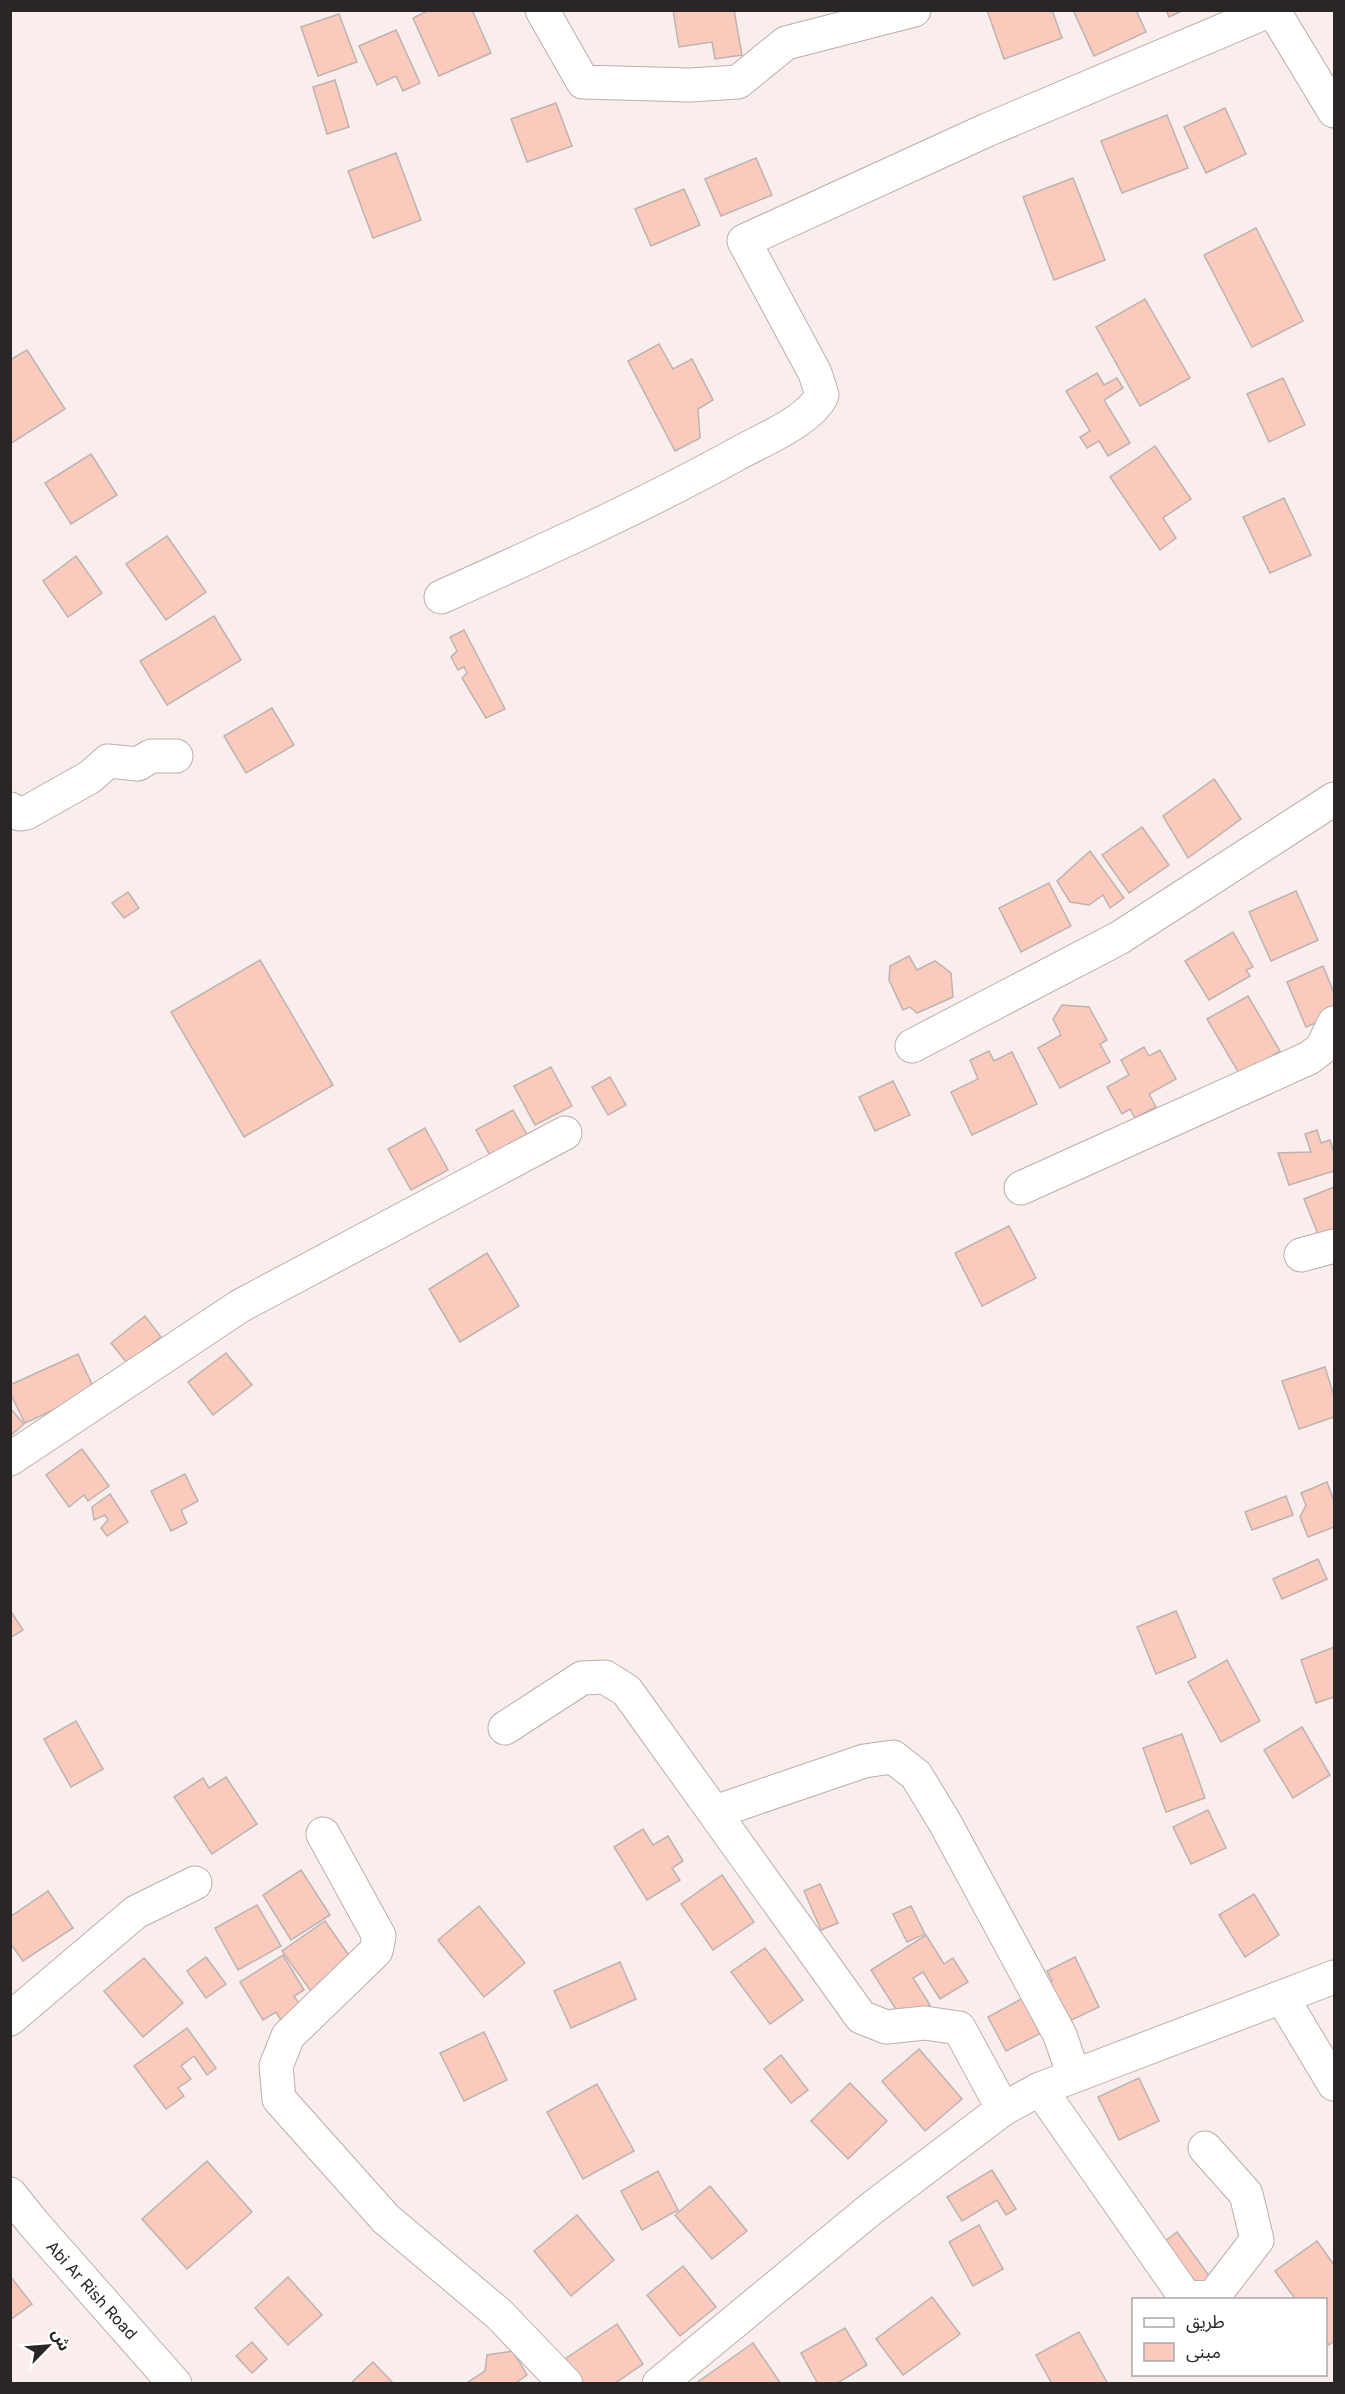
<svg xmlns="http://www.w3.org/2000/svg" width="1345" height="2394" font-family="Inter,'Noto Sans Arabic',sans-serif">
<rect width="100%" height="100%" fill="#f9eeeb"/>
<g fill="#facabd" stroke="#beb3b0" stroke-width="1.5">
<path d="M429 10H472L491 53 439 76 413 18Z"/>
<path d="M673 10H734L742 55 715 59 712 42 679 47Z"/>
<path d="M987 10H1052L1062 38 1004 59Z"/>
<path d="M1073 10H1136L1146 32 1094 56Z"/>
<path d="M1166 10H1184L1169 17Z"/>
<path d="M339 14 357 62 318 76 301 27Z"/>
<path d="M396 30 420 83 403 91 396 76 377 85 359 46Z"/>
<path d="M335 80 349 127 327 134 313 87Z"/>
<path d="M556 103 572 146 527 162 511 119Z"/>
<path d="M1225 108 1246 154 1206 173 1184 127Z"/>
<path d="M1167 115 1188 168 1122 193 1101 141Z"/>
<path d="M396 153 421 220 373 238 348 171Z"/>
<path d="M756 158 772 195 721 216 705 179Z"/>
<path d="M1073 178 1105 260 1054 280 1023 197Z"/>
<path d="M684 189 700 225 651 246 635 209Z"/>
<path d="M1256 228 1303 321 1252 347 1204 255Z"/>
<path d="M1145 299 1190 378 1140 406 1096 327Z"/>
<path d="M659 344 673 369 692 359 713 400 698 409 700 438 675 451 628 361Z"/>
<path d="M27 350 65 409 10 444V360Z"/>
<path d="M1097 373 1104 385 1117 378 1123 388 1104 400 1130 443 1108 456 1099 441 1087 448 1080 437 1090 431 1066 391Z"/>
<path d="M1283 378 1305 425 1269 442 1247 394Z"/>
<path d="M1155 446 1191 499 1163 518 1176 538 1160 550 1110 477Z"/>
<path d="M91 454 117 495 71 524 45 483Z"/>
<path d="M1284 498 1311 555 1270 573 1243 517Z"/>
<path d="M167 536 206 592 166 620 126 564Z"/>
<path d="M76 556 102 593 68 617 43 581Z"/>
<path d="M214 616 241 660 167 705 140 661Z"/>
<path d="M464 630 505 709 486 718 462 678 467 673 464 667 458 670 451 657 457 651 450 637Z"/>
<path d="M272 708 294 745 246 773 224 736Z"/>
<path d="M1214 779 1241 819 1188 858 1163 816Z"/>
<path d="M1142 827 1169 865 1129 893 1102 855Z"/>
<path d="M1090 851 1124 898 1110 908 1103 895 1089 905 1070 902 1057 881Z"/>
<path d="M1049 883 1071 926 1021 952 999 908Z"/>
<path d="M1296 891 1318 940 1271 961 1249 912Z"/>
<path d="M128 892 139 908 124 918 112 903Z"/>
<path d="M1233 932 1253 967 1246 970 1250 976 1209 1000 1185 961Z"/>
<path d="M909 956 917 970 935 961 951 973 953 997 917 1013 910 1007 903 1010 889 980 890 966Z"/>
<path d="M260 960 333 1085 244 1137 171 1012Z"/>
<path d="M1323 966 1334 993V1015L1306 1027 1287 982Z"/>
<path d="M1248 996 1280 1051 1240 1075 1207 1019Z"/>
<path d="M1062 1005 1089 1007 1107 1040 1100 1044 1110 1062 1060 1088 1038 1048 1061 1035 1053 1019Z"/>
<path d="M1144 1047 1149 1056 1160 1050 1176 1079 1149 1094 1156 1107 1135 1118 1130 1109 1122 1114 1107 1087 1129 1075 1121 1060Z"/>
<path d="M989 1051 994 1061 1012 1052 1037 1104 972 1135 951 1092 978 1079 970 1060Z"/>
<path d="M551 1067 572 1106 535 1125 514 1086Z"/>
<path d="M610 1077 626 1105 608 1115 592 1087Z"/>
<path d="M893 1081 910 1115 875 1131 859 1097Z"/>
<path d="M513 1110 530 1140 493 1161 476 1130Z"/>
<path d="M425 1128 448 1170 411 1190 388 1149Z"/>
<path d="M1317 1130 1321 1143 1330 1140 1334 1153V1171L1289 1185 1278 1153 1311 1152 1305 1134Z"/>
<path d="M1334 1187V1233L1320 1239 1304 1199Z"/>
<path d="M1009 1226 1036 1278 982 1306 955 1253Z"/>
<path d="M487 1253 519 1306 460 1342 429 1289Z"/>
<path d="M145 1316 161 1337 127 1363 111 1343Z"/>
<path d="M226 1353 252 1385 213 1415 188 1382Z"/>
<path d="M78 1354 95 1391 25 1423 10 1393V1385Z"/>
<path d="M1325 1367 1334 1396V1417L1299 1429 1282 1381Z"/>
<path d="M10 1408 24 1424 10 1436Z"/>
<path d="M82 1449 109 1486 88 1501 84 1495 69 1507 46 1475Z"/>
<path d="M185 1474 198 1501 181 1510 187 1523 171 1531 151 1491Z"/>
<path d="M1327 1482 1334 1501V1527L1308 1537 1300 1517 1306 1505 1301 1493Z"/>
<path d="M110 1494 128 1522 107 1536 101 1528 108 1520 105 1515 94 1520 92 1507Z"/>
<path d="M1286 1496 1293 1515 1252 1530 1245 1512Z"/>
<path d="M1318 1559 1327 1579 1282 1599 1273 1579Z"/>
<path d="M10 1610 23 1630 10 1638Z"/>
<path d="M1176 1611 1196 1657 1156 1674 1137 1627Z"/>
<path d="M1334 1647V1697L1316 1703 1301 1660Z"/>
<path d="M1227 1660 1260 1721 1221 1742 1188 1682Z"/>
<path d="M76 1721 103 1769 71 1787 44 1739Z"/>
<path d="M1302 1727 1330 1775 1293 1798 1264 1750Z"/>
<path d="M1182 1734 1205 1798 1166 1812 1143 1748Z"/>
<path d="M226 1777 257 1824 212 1854 174 1797 203 1778 209 1788Z"/>
<path d="M1208 1810 1226 1848 1191 1864 1173 1827Z"/>
<path d="M643 1829 653 1845 668 1836 683 1861 672 1868 680 1880 647 1900 614 1847Z"/>
<path d="M301 1870 330 1915 291 1940 263 1895Z"/>
<path d="M722 1875 754 1922 713 1950 681 1904Z"/>
<path d="M820 1884 838 1923 821 1930 804 1891Z"/>
<path d="M48 1891 73 1928 23 1961 10 1943V1917Z"/>
<path d="M1254 1894 1279 1935 1245 1957 1219 1915Z"/>
<path d="M257 1905 281 1946 238 1970 215 1928Z"/>
<path d="M479 1906 525 1963 484 1997 438 1940Z"/>
<path d="M911 1906 925 1934 907 1942 893 1914Z"/>
<path d="M325 1921 355 1964 313 1994 282 1951Z"/>
<path d="M926 1935 944 1964 953 1958 968 1982 940 1999 923 1972 913 1978 930 2005 904 2022 871 1970Z"/>
<path d="M765 1948 803 2000 770 2024 731 1972Z"/>
<path d="M283 1955 304 1990 294 1996 302 2008 281 2020 276 2012 263 2020 240 1982Z"/>
<path d="M206 1957 226 1984 206 1998 187 1971Z"/>
<path d="M1075 1957 1099 2007 1059 2026 1041 1987 1052 1981 1047 1971Z"/>
<path d="M144 1958 183 2003 143 2037 104 1991Z"/>
<path d="M620 1962 636 1999 571 2028 554 1991Z"/>
<path d="M1027 1996 1045 2031 1006 2051 988 2017Z"/>
<path d="M187 2028 216 2068 207 2075 194 2056 181 2066 191 2079 178 2088 184 2096 166 2109 134 2066Z"/>
<path d="M484 2032 507 2080 464 2101 440 2053Z"/>
<path d="M919 2049 962 2099 925 2131 882 2081Z"/>
<path d="M781 2055 808 2090 791 2103 764 2069Z"/>
<path d="M1139 2078 1159 2121 1119 2140 1098 2097Z"/>
<path d="M850 2083 887 2121 848 2159 811 2121Z"/>
<path d="M597 2084 634 2151 583 2179 547 2112Z"/>
<path d="M207 2161 252 2212 187 2269 142 2219Z"/>
<path d="M992 2170 1016 2209 1006 2215 997 2200 962 2221 947 2197Z"/>
<path d="M658 2171 678 2210 642 2230 621 2191Z"/>
<path d="M710 2186 747 2231 712 2259 675 2215Z"/>
<path d="M577 2215 614 2260 571 2296 534 2251Z"/>
<path d="M979 2225 1003 2269 973 2286 949 2242Z"/>
<path d="M1177 2232 1213 2281 1192 2297 1156 2248Z"/>
<path d="M1317 2241 1334 2265V2341L1329 2345 1326 2340V2300H1296L1275 2271Z"/>
<path d="M683 2266 716 2307 680 2336 647 2295Z"/>
<path d="M10 2276 32 2304 10 2320Z"/>
<path d="M288 2277 322 2315 288 2345 255 2308Z"/>
<path d="M932 2297 960 2334 903 2375 876 2339Z"/>
<path d="M617 2324 643 2364 614 2384H581L565 2359Z"/>
<path d="M845 2328 867 2365 836 2384H818L801 2353Z"/>
<path d="M1079 2332 1108 2384H1052L1036 2355Z"/>
<path d="M252 2342 267 2359 252 2373 236 2356Z"/>
<path d="M753 2343 781 2384H695Z"/>
<path d="M513 2351 527 2375 514 2384H465L485 2371 487 2355Z"/>
<path d="M373 2362 394 2384H350Z"/>
</g>
<g fill="none" stroke-linecap="round" stroke-linejoin="round">
<defs>
<g id="minor">
<path d="M542 10 583 82 690 85 738 82 786 43 914 10"/>
<path d="M441 597C541 552 641 507 737 454 762 440 810 421 822 395L815 373 744 241 987 130 1271 10"/>
<path d="M10 809 20 814 26 813 90 777 108 761 138 764 151 756H176"/>
<path d="M912 1046 1119 938 1334 799"/>
<path d="M1021 1188 1309 1058 1322 1048 1334 1023"/>
<path d="M1301 1255 1334 1246"/>
<path d="M10 1459 240 1306 565 1133"/>
<path d="M505 1728 582 1678 605 1677 627 1691 861 2017 886 2027 925 2023 959 2028 1003 2109"/>
<path d="M715 1812 864 1761 893 1757 916 1775 944 1821 1060 2035 1074 2076"/>
<path d="M323 1834 379 1936 376 1951 288 2036 276 2066 279 2099 386 2219 499 2314 566 2384"/>
<path d="M1283 1999 1334 2084"/>
<path d="M10 2019 136 1912 195 1883"/>
<path d="M1040 2089 1186 2298 1213 2297 1257 2240 1246 2194 1205 2148"/>
<path d="M10 2194 34 2224 175 2384"/>
<path d="M659 2384 872 2208 1003 2109 1040 2089 1334 1977"/>
</g>
<path id="major" d="M1273 10 1334 111"/>
</defs>
<use href="#minor" stroke="#baafac" stroke-width="35"/>
<use href="#major" stroke="#baafac" stroke-width="35"/>
<use href="#minor" stroke="#fff" stroke-width="33"/>
<use href="#major" stroke="#fff" stroke-width="33"/>
</g>
<g text-anchor="middle" stroke-width="6" stroke-linejoin="round" paint-order="stroke">
<g font-size="16" fill="#2a2625" stroke="#fff">
<text transform="translate(92 2290) rotate(48)" y="6">Abi Ar Rish Road</text>
</g>
</g>
<rect width="1345" height="2394" fill="none" stroke="#2a2625" stroke-width="24"/>
<rect x="1132" y="2298" width="195" height="78" fill="#ffffff" stroke="#aaa8a8" stroke-width="1.5"/>
<rect x="1144" y="2318" width="30" height="9" fill="#ffffff" stroke="#aaa8a8" stroke-width="1.5"/>
<text x="1186" y="2328" font-size="18" fill="#2a2625">طريق</text>
<rect x="1144" y="2343" width="30" height="18" fill="#facabd" stroke="#aaa8a8" stroke-width="1.5"/>
<text x="1186" y="2358" font-size="18" fill="#2a2625">مبنى</text>
<g transform="translate(48 2346) rotate(65)" stroke="#ffffff" stroke-width="4.5" paint-order="stroke">
<path d="M0-4.5L10 22L0 15L-10 22Z" fill="#2a2625"/>
<text y="-9" font-size="16" font-weight="bold" text-anchor="middle" fill="#2a2625">ش</text>
</g>
</svg>
